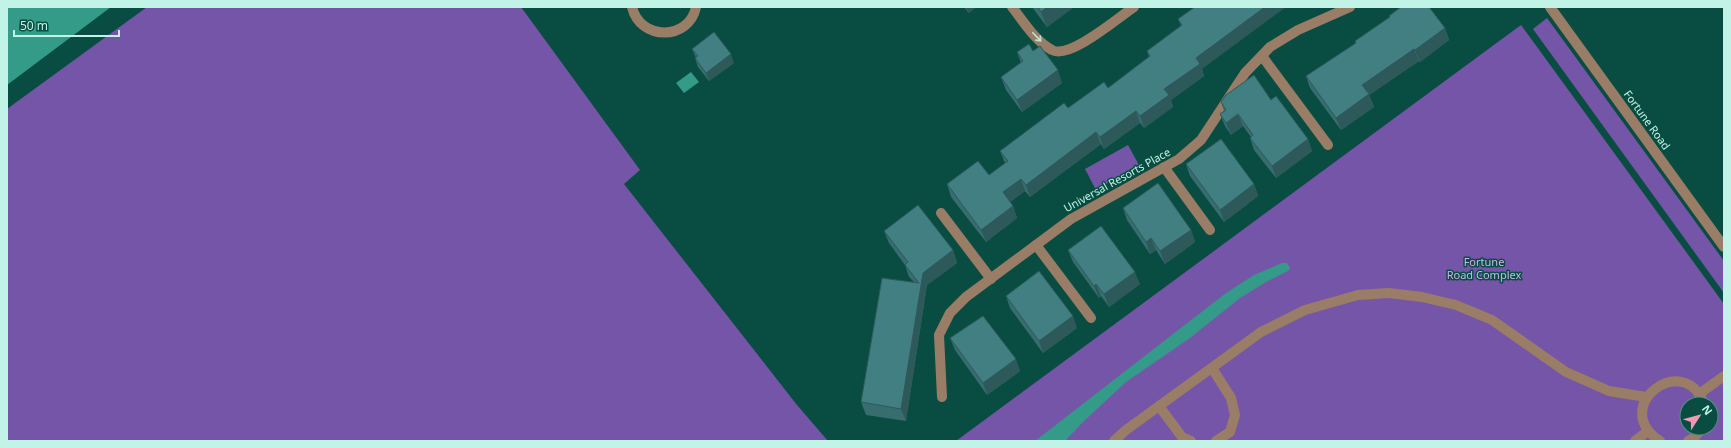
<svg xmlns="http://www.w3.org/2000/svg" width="1731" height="448" font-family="'Noto Sans',sans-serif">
<rect width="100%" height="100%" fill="#094d42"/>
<g fill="#7455a8" fill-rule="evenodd">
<path d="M147 7H521L640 170 624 184 797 405 828 441H7V109Z"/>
<path d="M1547 18 1724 261V293L1533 29Z"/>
<path d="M1521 25 1724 304V441H956ZM1687 404H1711V428H1687Z"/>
<path d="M1128 145 1139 165 1096 190 1085 169Z"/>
</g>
<g fill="#359b89">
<path d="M7 7H111L7 85Z"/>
<path d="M691 72 699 82 684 93 676 83Z"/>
<path d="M1282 263H1287L1290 268 1288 271 1266 282 1240 298 1190 338 1126 382 1083 422 1065 441H1035L1226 293 1254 275Z"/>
</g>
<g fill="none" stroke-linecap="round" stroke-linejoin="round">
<g stroke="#9a7d67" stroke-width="10">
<path d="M632 7C640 41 689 41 696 7"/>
<path d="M1012 7C1024 22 1035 41 1052 50 1069 60 1119 17 1134 7"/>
<path d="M1550 7 1724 247"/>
<path d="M1262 56 1328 145"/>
<path d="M1164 167 1210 230"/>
<path d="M941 213 991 279"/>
<path d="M1036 245 1091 318"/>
<path d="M1212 368 1231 398 1235 415 1230 432 1216 441"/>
<path d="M1699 394 1724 376"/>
<path d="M942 397 939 335 950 313 966 297 1071 219 1179 159 1201 140 1245 73 1270 47 1298 30 1350 7"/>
<path d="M1159 406 1182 437 1191 441"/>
<path d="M1114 441 1126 430 1261 332 1305 310 1358 295 1389 293 1422 297 1456 305 1492 320 1566 372 1609 391 1646 397"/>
<path d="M1635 441 1648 431"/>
<path d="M1660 441C1608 407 1684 349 1704 404"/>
<path d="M1688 441 1695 437 1702 428"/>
</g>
</g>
<g fill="#386d70">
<path d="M964 7H976L969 13Z"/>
<path d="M1032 7H1074L1047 27Z"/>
<path d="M1195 7 1202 69 1204 76 1171 100 1173 107 1144 128 1140 123 1104 149 1101 144 1030 197 1025 191 1010 202 1013 206 1017 218 986 242 951 197 947 184 989 175 1005 163 1000 151 1068 108 1108 88 1149 57 1147 51 1181 26 1178 19Z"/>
<path d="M1389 16 1445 28 1449 40 1420 62 1419 61 1369 95 1374 107 1341 130 1310 88 1306 76 1356 43 1355 41 1390 17Z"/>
<path d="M692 49 734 63 709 81 698 67 695 58H696Z"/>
<path d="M1033 51 1062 83 1022 112 1006 90 1001 77 1021 63 1017 52Z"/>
<path d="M1271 100 1308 139 1312 151 1276 178 1254 150 1250 138 1251 137 1243 126 1231 135 1225 126 1220 114 1224 111 1221 102Z"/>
<path d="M1186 164 1254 184 1258 196 1224 222 1190 176Z"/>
<path d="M1123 208 1191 230 1195 242 1165 264 1156 250 1150 254 1127 220Z"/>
<path d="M884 231 953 250 957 263 927 285 906 421 866 415 861 402 914 282 909 277 905 265 889 243Z"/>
<path d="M1068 250 1140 284 1109 307 1101 296 1099 298 1073 262Z"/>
<path d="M1006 296 1077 328 1043 353 1010 308Z"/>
<path d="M950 338 1020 371 987 395 955 350Z"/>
</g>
<g fill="#2e595b">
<path d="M966 7H976L969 13Z"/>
<path d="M1047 7H1074L1047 27 1041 12Z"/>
<path d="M1265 7H1286L1202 69 1204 76 1171 100 1173 107 1144 128 1140 116 1164 89 1196 58Z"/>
<path d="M1445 28 1449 40 1420 62 1415 50Z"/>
<path d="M1414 49 1419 61 1369 95 1374 107 1341 130 1336 118 1362 85Z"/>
<path d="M731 54 734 63 709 81 706 73Z"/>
<path d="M1058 70 1062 83 1022 112 1017 100Z"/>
<path d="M1136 111 1140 123 1104 149 1100 137Z"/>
<path d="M1238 114 1243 126 1231 135 1226 123Z"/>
<path d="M1096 132 1101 144 1030 197 1026 185Z"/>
<path d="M1308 139 1312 151 1276 178 1272 166Z"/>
<path d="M1021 179 1025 191 1007 204 1003 192Z"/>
<path d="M1254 184 1258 196 1224 222 1220 210Z"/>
<path d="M1013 206 1017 218 986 242 981 230Z"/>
<path d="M1191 230 1195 242 1165 264 1160 251Z"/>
<path d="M1151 238 1156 250 1150 254 1146 242Z"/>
<path d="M953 250 957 263 927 285 906 421 901 409 923 273Z"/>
<path d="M1135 272 1140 284 1109 307 1104 294Z"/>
<path d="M1096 284 1101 296 1099 298 1094 286Z"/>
<path d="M1073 316 1077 328 1043 353 1039 341Z"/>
<path d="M1016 359 1020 371 987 395 983 383Z"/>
</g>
<g fill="#417f82" stroke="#2e595b">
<path d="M1038 7H1047L1041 12Z"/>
<path d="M1195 7H1265L1196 58 1200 64 1164 89 1169 95 1140 116 1136 111 1100 137 1096 132 1026 185 1021 179 1003 192 1013 206 981 230 947 184 978 161 989 175 1008 161 1000 151 1064 103 1068 108 1104 82 1108 88 1150 56 1147 51 1182 25 1178 19Z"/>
<path d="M1401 7H1429L1445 28 1415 50 1414 49 1362 85 1369 94 1336 118 1306 76 1356 43 1355 41 1390 17 1389 16Z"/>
<path d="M714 32 731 54 706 73 695 58 698 56 692 49Z"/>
<path d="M1029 44 1033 51 1040 46 1058 70 1017 100 1001 77 1023 61 1017 52Z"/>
<path d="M1254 75 1271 100 1276 96 1308 139 1272 166 1250 138 1253 135 1238 114 1226 123 1220 114 1226 110 1221 102 1226 95Z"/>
<path d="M1221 139 1254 184 1220 210 1186 164Z"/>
<path d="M1158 183 1191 230 1160 251 1151 238 1146 242 1123 208Z"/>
<path d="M918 205 953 250 923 273 901 409 861 402 882 278 919 283 905 265 908 262 884 231Z"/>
<path d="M1101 226 1135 272 1104 294 1096 284 1094 286 1068 250Z"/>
<path d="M1039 271 1073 316 1039 341 1006 296Z"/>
<path d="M983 316 1016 359 983 383 950 338Z"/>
</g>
<defs><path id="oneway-shaft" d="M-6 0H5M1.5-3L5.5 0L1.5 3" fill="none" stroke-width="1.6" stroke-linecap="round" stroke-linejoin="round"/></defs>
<use stroke="#bbe2d4" href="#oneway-shaft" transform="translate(1037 37) rotate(46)"/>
<g text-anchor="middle" stroke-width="3" stroke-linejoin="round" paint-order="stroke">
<g font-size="11" fill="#c1f4e7" stroke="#094d42">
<text transform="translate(1647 120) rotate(54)" y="4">Fortune Road</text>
<text transform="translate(1117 180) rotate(-29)" y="4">Universal Resorts Place</text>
</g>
<g font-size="11" fill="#c8b7ec" stroke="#094d42">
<text x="1484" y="266">Fortune<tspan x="1484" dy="13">Road Complex</tspan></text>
</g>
</g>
<rect width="1731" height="448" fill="none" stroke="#c1f4e7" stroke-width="16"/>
<g transform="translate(1699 416) rotate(54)"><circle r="19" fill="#094d42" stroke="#539084"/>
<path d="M0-3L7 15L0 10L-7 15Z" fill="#f09ab6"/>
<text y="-6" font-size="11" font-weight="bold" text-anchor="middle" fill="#c1f4e7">N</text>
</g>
<path d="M14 30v6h105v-6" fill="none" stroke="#c1f4e7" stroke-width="2"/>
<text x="20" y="30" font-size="12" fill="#c1f4e7" stroke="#094d42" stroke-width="3" paint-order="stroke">50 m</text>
</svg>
